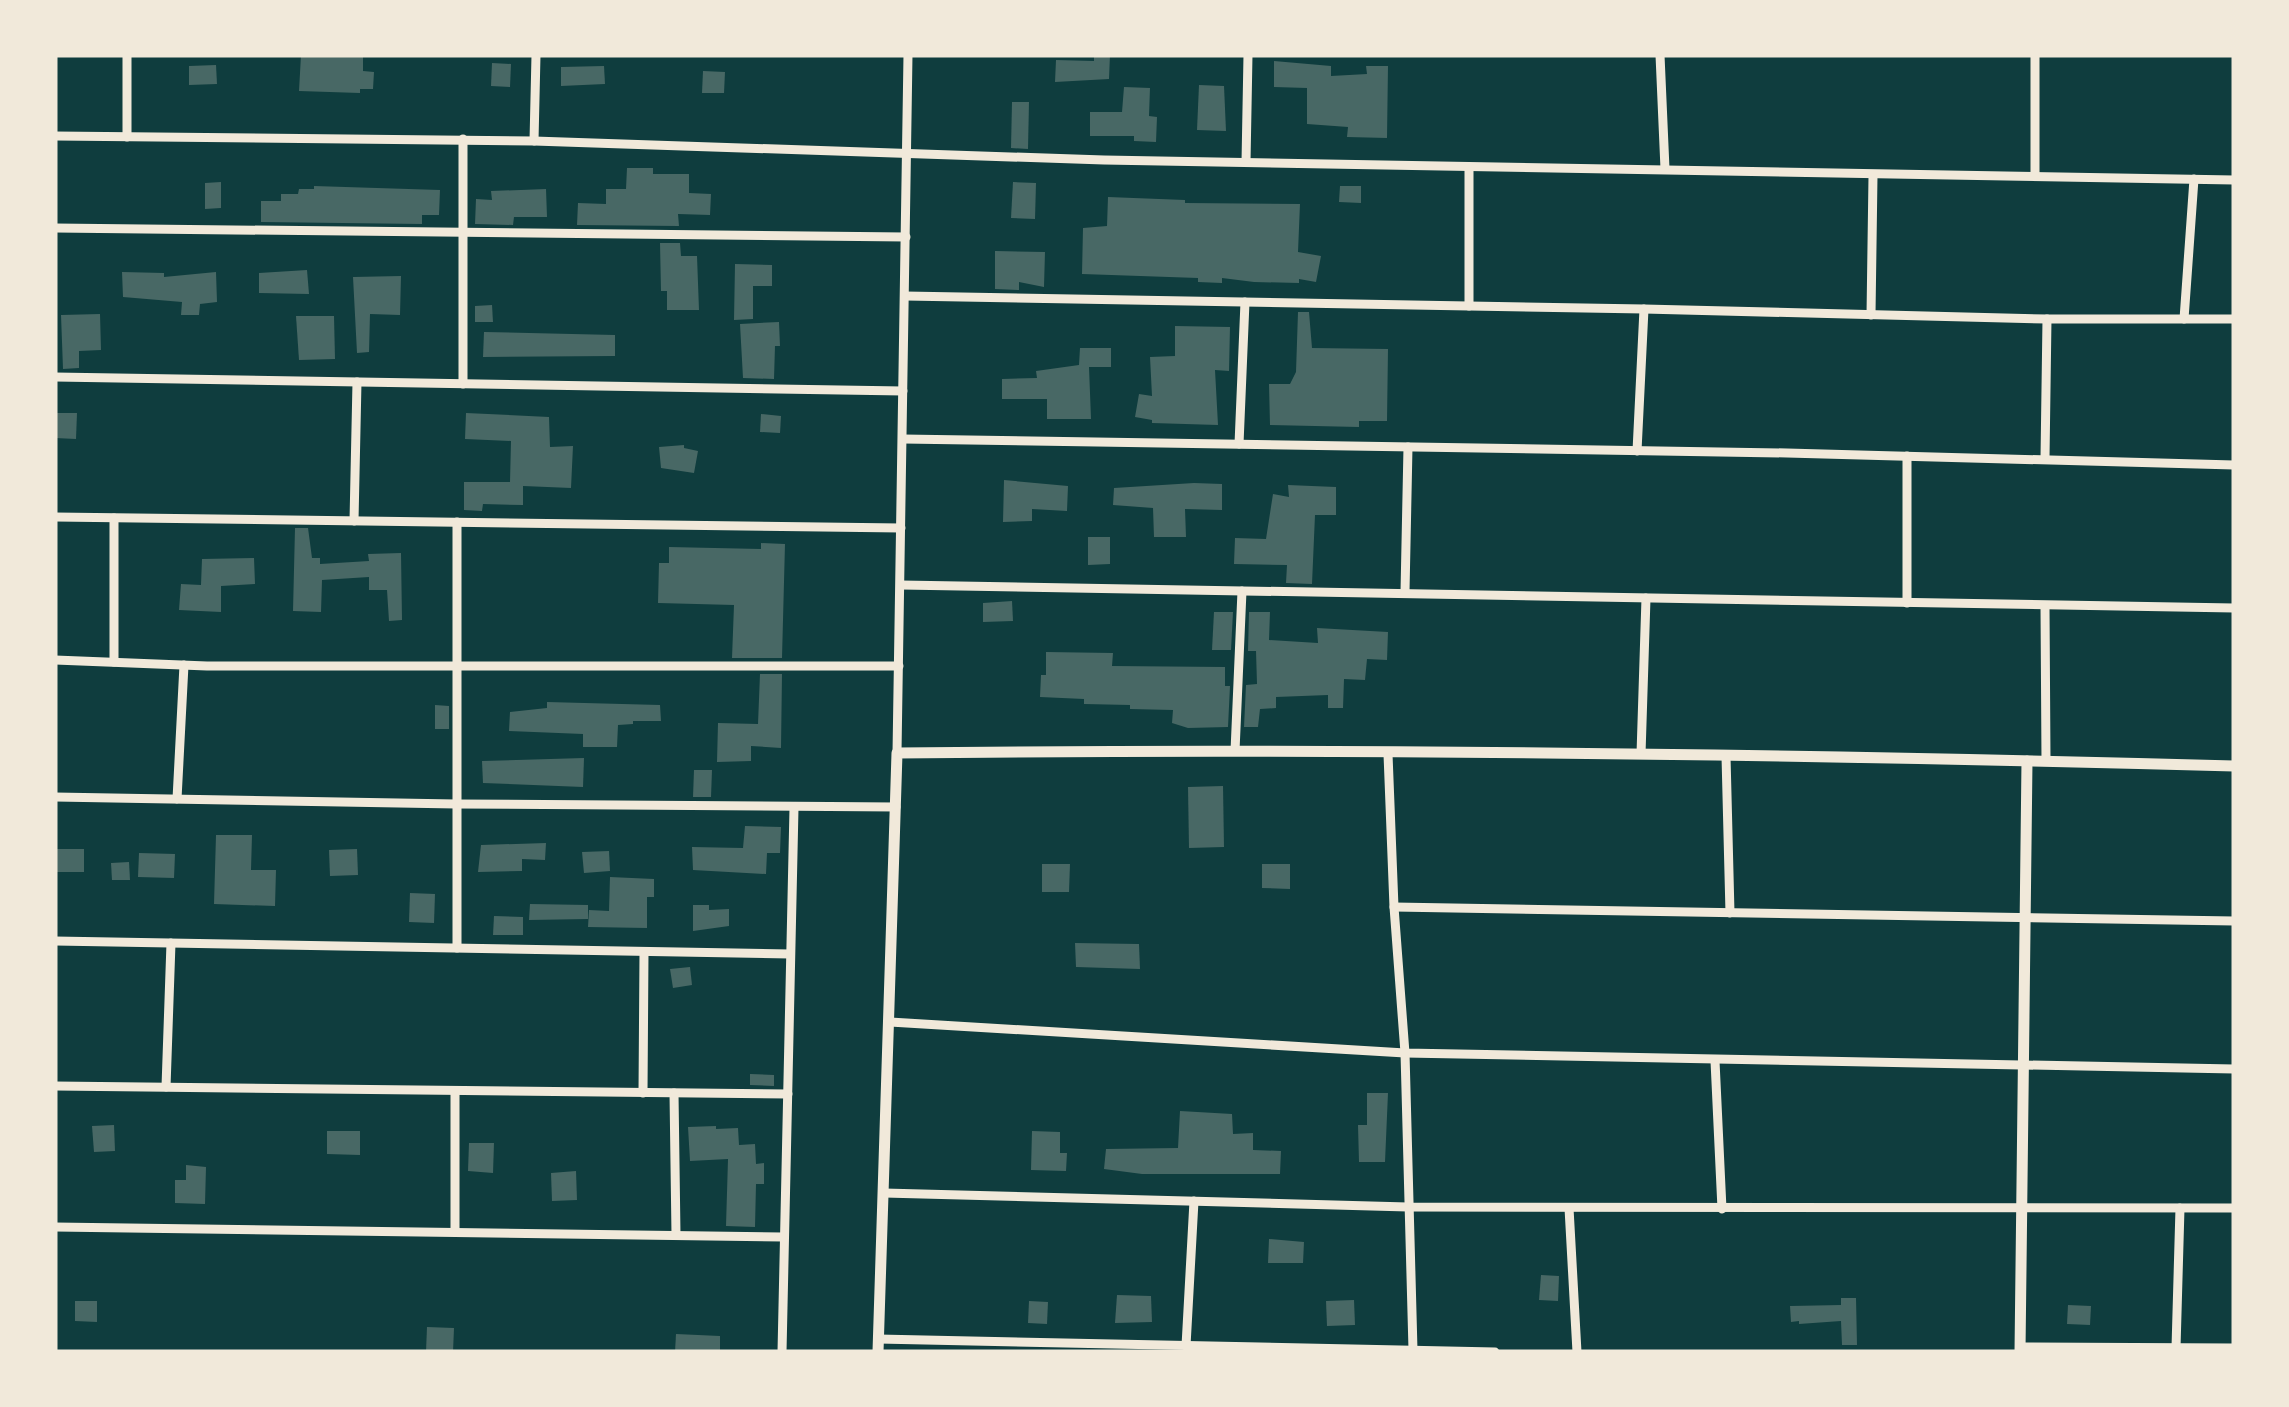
<svg xmlns="http://www.w3.org/2000/svg" width="2289" height="1407" font-family="'Work Sans',sans-serif">
<rect width="100%" height="100%" fill="#0f3d3e"/>
<g fill="#486865">
<path d="M301 55H363V71L374 72 373 89H360V93L299 91Z"/>
<path d="M1094 55H1110L1109 79 1055 82 1056 60 1094 61Z"/>
<path d="M1274 61 1331 66V76L1367 74 1366 66H1388L1387 138 1347 137 1348 127 1307 124V88L1274 87Z"/>
<path d="M492 63 511 64 510 87 491 86Z"/>
<path d="M216 65 217 84 189 85V66Z"/>
<path d="M604 66 605 84 561 86V67Z"/>
<path d="M703 71 725 72 724 93H702Z"/>
<path d="M1199 85 1224 86 1226 131 1197 130Z"/>
<path d="M1124 87 1150 88 1149 116 1157 117 1156 142 1134 141V136H1090V112H1122Z"/>
<path d="M1012 102H1029L1028 149 1011 148Z"/>
<path d="M627 168H653V174H689V193L711 194 710 215 678 214 679 226 577 225 578 203 606 204V189H626Z"/>
<path d="M221 182V208L205 209V183Z"/>
<path d="M1013 182 1036 183 1035 219 1011 218Z"/>
<path d="M314 186 440 190 439 215H422V224L261 222V201H281V194H298L299 189H314Z"/>
<path d="M1340 186H1361V203L1339 202Z"/>
<path d="M546 189 547 217H514L513 225 475 224 476 199 492 200 491 191Z"/>
<path d="M1108 197 1185 200V203L1300 204 1298 252 1321 256 1316 282 1299 279V283L1254 282 1222 278V283L1198 282V278L1082 274 1083 228 1107 226Z"/>
<path d="M660 243H680L681 256H697L699 310H667V291H661Z"/>
<path d="M995 251 1045 252 1044 287 1019 282V290L995 289Z"/>
<path d="M735 264 772 265V286H753V319L734 320Z"/>
<path d="M307 270 309 294 259 293V273Z"/>
<path d="M122 272 164 273V277L216 272 217 302 200 304 199 315H181L182 302 123 297Z"/>
<path d="M401 276 400 315 370 314 369 352 357 353 353 277Z"/>
<path d="M492 305 493 322H475V306Z"/>
<path d="M1298 312H1309L1312 348 1388 349 1387 421H1359V427L1270 425 1269 384H1290L1296 372Z"/>
<path d="M100 314 101 350 79 351V368L63 369 61 315Z"/>
<path d="M296 316H334L335 359 299 360Z"/>
<path d="M779 322 780 346H775L774 379 743 378 740 324Z"/>
<path d="M1175 326 1230 327 1229 371 1215 370 1218 425 1152 423V420L1135 417 1139 394 1152 396 1150 357 1175 356Z"/>
<path d="M484 332 615 335V356L483 357Z"/>
<path d="M1080 348H1111V367H1089L1091 419H1047V399H1002V379L1037 378 1036 371 1079 365Z"/>
<path d="M55 413H77L76 439 55 438Z"/>
<path d="M466 413 549 417 550 447 573 446 571 488 523 486V505L483 504 482 511 464 510V482H510L511 441 465 439Z"/>
<path d="M761 414 781 416 780 433 760 432Z"/>
<path d="M684 445V448L698 451 694 473 661 468 659 447Z"/>
<path d="M1004 480 1068 486 1067 511 1032 509V521L1003 522Z"/>
<path d="M1194 483 1222 484V510L1185 509 1186 537H1154L1153 508 1113 505 1114 488Z"/>
<path d="M1288 485 1336 487V515H1315L1312 584 1286 583 1287 565 1234 564 1235 538 1266 539 1273 494 1289 497Z"/>
<path d="M295 528H308L312 558H320V564L369 561 368 554 401 553 402 620 389 621 387 590H369V577L322 580 321 612 293 611Z"/>
<path d="M1088 537H1110V564L1088 565Z"/>
<path d="M761 543 785 544 782 658H732L734 605 658 603 659 563H669V547L761 549Z"/>
<path d="M254 558 255 584 221 586V612L179 610 181 584 201 585 202 559Z"/>
<path d="M1012 601 1013 621 983 622V603Z"/>
<path d="M1214 612H1233L1231 650H1212Z"/>
<path d="M1249 612H1270L1269 640 1318 643 1317 628 1388 632 1387 660 1367 659 1365 680 1344 679 1343 708H1328V695L1276 697V708L1260 709 1258 727H1244L1246 685 1257 684 1256 651H1248Z"/>
<path d="M1046 652 1113 653 1112 666 1225 667V686H1230L1228 727 1188 728 1172 723 1173 710 1130 709V705L1084 704V699L1040 697 1041 675H1046Z"/>
<path d="M760 674H782L781 748 751 746V761L717 762 718 723 758 724Z"/>
<path d="M547 702 660 705 661 721H633V724L618 725 617 747H583V734L509 731 510 712 547 708Z"/>
<path d="M435 705 449 706V729H435Z"/>
<path d="M584 758 583 787 483 783 482 761Z"/>
<path d="M694 770H712L711 797H693Z"/>
<path d="M1223 786 1224 847 1189 848 1188 787Z"/>
<path d="M745 826 781 827 780 853H767L766 874 693 870 692 847 743 848Z"/>
<path d="M216 835H252L251 870H276L275 906 214 904Z"/>
<path d="M546 843 545 860 522 859V871L478 872 481 845Z"/>
<rect x="56" y="849" width="28" height="23"/>
<path d="M357 849 358 875 330 876 329 850Z"/>
<path d="M609 851 610 871 584 873 582 852Z"/>
<path d="M139 853 175 854 174 878 138 877Z"/>
<path d="M129 862 130 880H112L111 863Z"/>
<path d="M1042 864H1070L1069 892H1042Z"/>
<path d="M1262 864H1290V889L1262 888Z"/>
<path d="M610 877 654 879V897H647V928L588 927 589 910 609 911Z"/>
<path d="M410 893 435 894 434 923 409 922Z"/>
<path d="M530 904 588 905V919L529 920Z"/>
<path d="M693 905H709V910L729 909V926L693 931Z"/>
<path d="M494 916 523 917V935H493Z"/>
<path d="M1075 943 1139 944 1140 969 1076 967Z"/>
<path d="M690 967 692 985 673 988 670 969Z"/>
<path d="M750 1074 774 1075V1086L750 1085Z"/>
<path d="M1367 1093H1388L1385 1162H1359L1358 1125H1367Z"/>
<path d="M1180 1111 1232 1114 1233 1134 1253 1133V1150L1281 1151 1280 1174H1142L1104 1169 1106 1149 1178 1148Z"/>
<path d="M114 1125 115 1151 94 1152 92 1126Z"/>
<path d="M716 1126V1129L738 1128 739 1145 755 1144 756 1164 764 1163V1184H756L755 1227 726 1226 728 1159 690 1161 688 1127Z"/>
<path d="M327 1131H360V1155L327 1154Z"/>
<path d="M1032 1131 1060 1132V1153H1067L1066 1171 1031 1170Z"/>
<path d="M469 1143H494L493 1173 468 1171Z"/>
<path d="M186 1165 206 1167 205 1204 175 1203V1180H186Z"/>
<path d="M576 1171 577 1200 552 1201 551 1173Z"/>
<path d="M1269 1239 1304 1242 1303 1263H1268Z"/>
<path d="M1541 1275 1559 1276 1558 1301 1539 1300Z"/>
<path d="M1117 1295 1151 1296 1152 1322 1115 1323Z"/>
<path d="M1841 1298H1856L1857 1345H1842L1841 1321 1799 1324V1321L1791 1322 1790 1306 1841 1305Z"/>
<path d="M1354 1300 1355 1325 1327 1326 1326 1301Z"/>
<path d="M75 1301H97V1322L75 1321Z"/>
<path d="M1029 1301 1048 1302 1047 1324 1028 1323Z"/>
<path d="M2068 1305 2091 1306 2090 1325 2067 1324Z"/>
<path d="M427 1327 454 1328 453 1352H426Z"/>
<path d="M676 1334 720 1336V1352H675Z"/>
</g>
<g fill="none" stroke-linecap="round" stroke-linejoin="round">
<g stroke="#f1e9da" stroke-width="9">
<path d="M127 55V137"/>
<path d="M1660 55 1665 169"/>
<path d="M55 136 534 141 1104 160 2234 180"/>
<path d="M463 139V384"/>
<path d="M534 141 536 55"/>
<path d="M1246 162 1248 55"/>
<path d="M2035 175V55"/>
<path d="M55 228 906 237"/>
<path d="M905 296 1644 309 2047 319H2234"/>
<path d="M1469 306V167"/>
<path d="M1871 315 1873 176"/>
<path d="M2184 319 2194 179"/>
<path d="M55 377 903 391"/>
<path d="M903 439 1787 453 2234 465"/>
<path d="M1239 444 1245 302"/>
<path d="M1637 451 1644 309"/>
<path d="M2045 458 2047 319"/>
<path d="M55 517 901 528"/>
<path d="M114 518V662"/>
<path d="M354 521 357 382"/>
<path d="M457 522V948"/>
<path d="M901 585 2234 608"/>
<path d="M1405 592 1408 447"/>
<path d="M1907 603V456"/>
<path d="M2045 606 2046 761"/>
<path d="M55 660 207 666H899"/>
<path d="M1235 751 1242 591"/>
<path d="M897 753 908 55"/>
<path d="M1388 754 1394 907 1405 1053 1413 1350"/>
<path d="M1641 754 1646 598"/>
<path d="M1726 756 1730 913"/>
<path d="M55 797 456 804 896 807"/>
<path d="M177 799 184 665"/>
<path d="M1394 907 2234 921"/>
<path d="M55 941 790 954"/>
<path d="M890 1022 1405 1053 2234 1069"/>
<path d="M1715 1061 1722 1209"/>
<path d="M55 1086 788 1094"/>
<path d="M166 1087 171 943"/>
<path d="M455 1091V1232"/>
<path d="M643 1093 644 952"/>
<path d="M674 1093 676 1235"/>
<path d="M884 1193 1408 1207 2234 1208"/>
<path d="M1569 1208 1577 1352"/>
<path d="M55 1227 783 1237"/>
<path d="M878 1339 1495 1352"/>
<path d="M1186 1346 1194 1201"/>
<path d="M2020 1347 2234 1348"/>
<path d="M2176 1348 2180 1208"/>
<path d="M782 1352 794 808"/>
</g>
<g stroke="#f1e9da" stroke-width="11">
<path d="M878 1352 897 753C1343 748 1789 754 2234 766"/>
<path d="M2020 1352 2027 761"/>
</g>
</g>
<rect width="2289" height="1407" fill="none" stroke="#f1e9da" stroke-width="115"/>
</svg>
